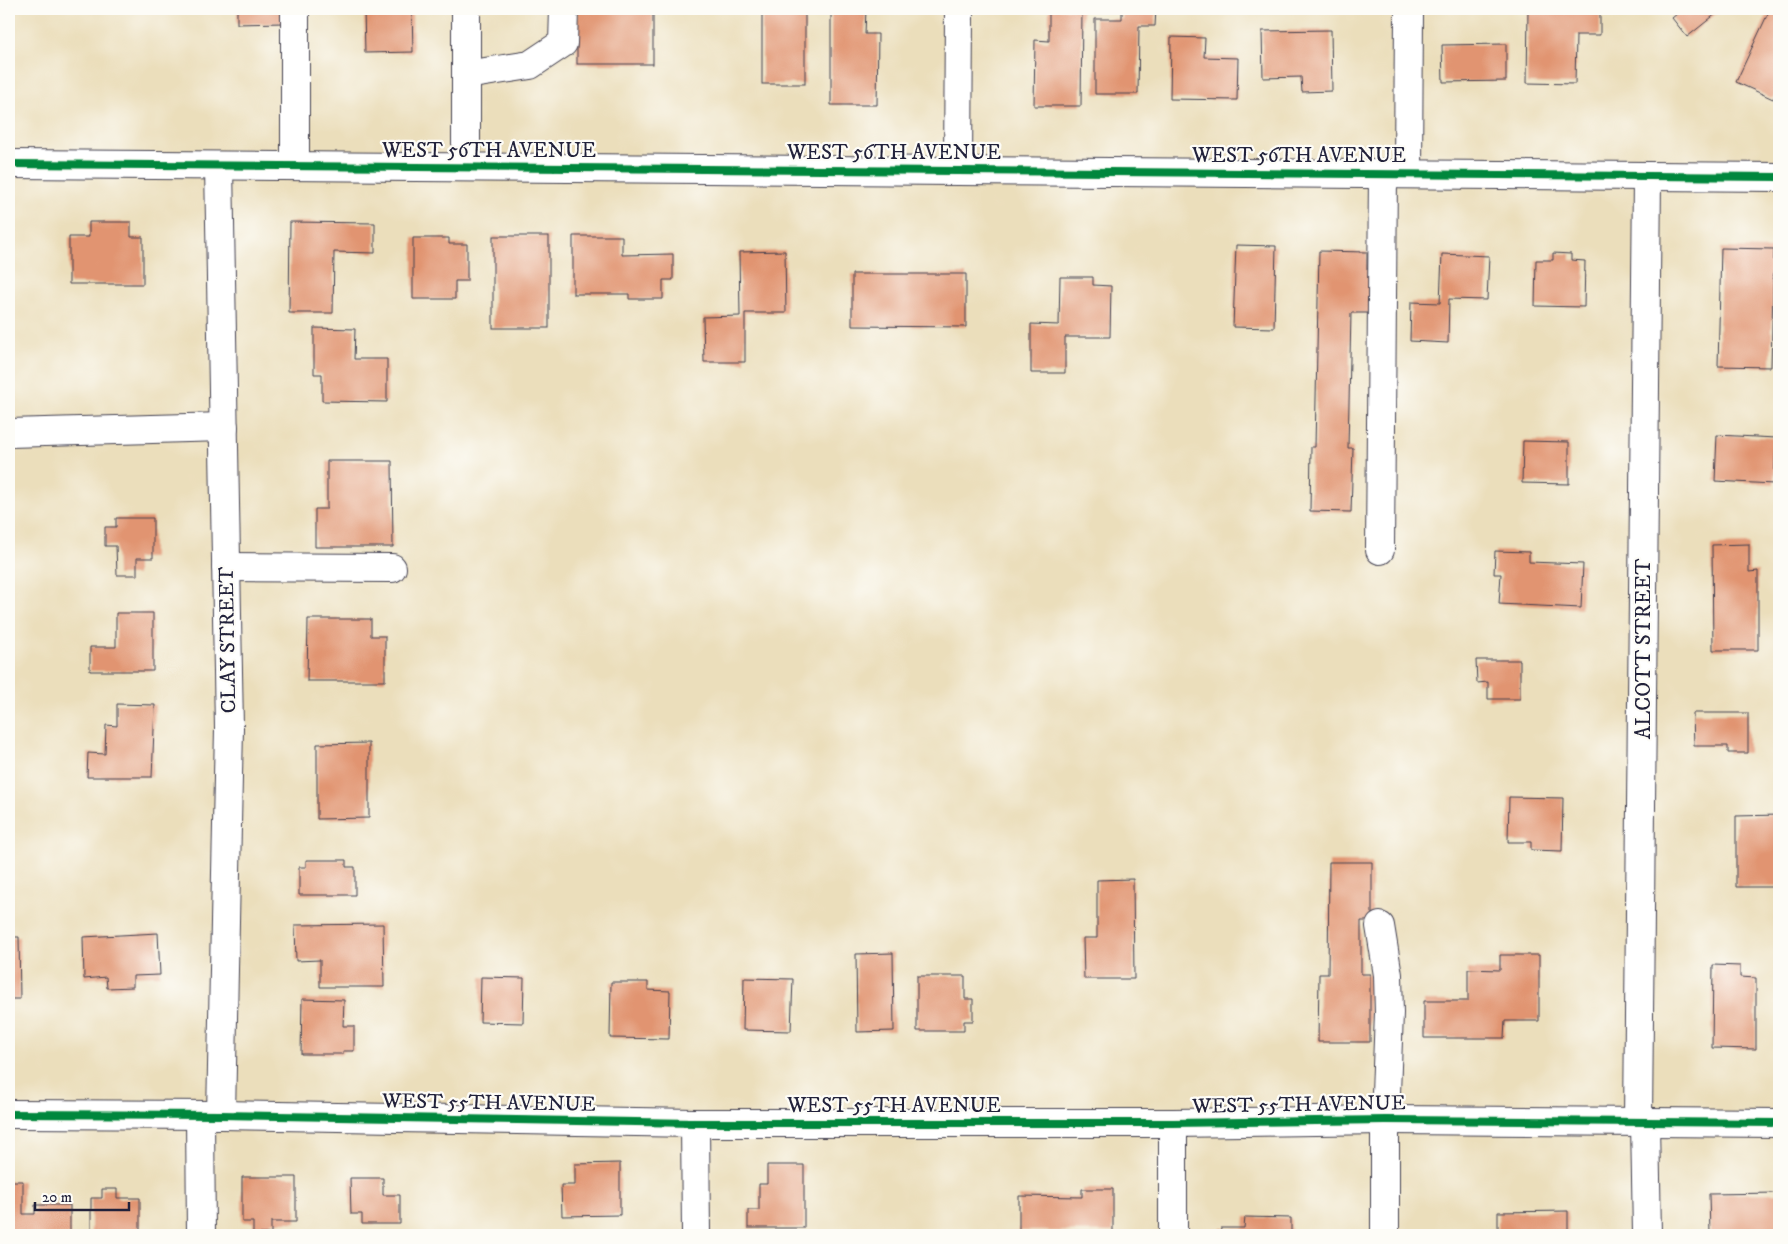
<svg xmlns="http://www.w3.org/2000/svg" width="1788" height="1244" font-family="'IM FELL DW Pica',serif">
<rect width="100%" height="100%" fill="#fdfcf7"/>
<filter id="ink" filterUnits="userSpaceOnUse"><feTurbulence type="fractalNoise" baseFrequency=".02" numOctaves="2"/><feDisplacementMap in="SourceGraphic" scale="10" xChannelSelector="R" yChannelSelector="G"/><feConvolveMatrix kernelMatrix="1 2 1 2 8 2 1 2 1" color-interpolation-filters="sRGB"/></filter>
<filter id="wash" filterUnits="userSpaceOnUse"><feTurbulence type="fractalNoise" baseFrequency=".0096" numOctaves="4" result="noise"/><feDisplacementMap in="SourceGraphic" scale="20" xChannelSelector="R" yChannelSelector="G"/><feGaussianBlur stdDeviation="1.12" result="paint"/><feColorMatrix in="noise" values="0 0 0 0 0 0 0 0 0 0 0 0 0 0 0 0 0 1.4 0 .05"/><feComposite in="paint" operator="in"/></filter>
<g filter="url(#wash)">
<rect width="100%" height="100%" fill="#ebdebb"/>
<g id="blocks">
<g fill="#e19471">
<path d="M237 9H282L283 23 237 24Z"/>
<path d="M364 9H412L413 52 365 53Z"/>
<rect x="577" y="9" width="76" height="55"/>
<rect x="762" y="9" width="43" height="75"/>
<path d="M831 9H866L865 34H878L877 105H831Z"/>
<path d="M1049 9H1082L1081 106H1034L1035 40 1049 41Z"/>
<path d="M1122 9H1156L1155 26H1139L1138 94H1095V19H1122Z"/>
<path d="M1528 9H1600V35H1576L1575 84 1527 83Z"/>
<path d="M1683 9H1722L1687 37 1672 18Z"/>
<path d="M1770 9H1779V87L1773 99 1736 82Z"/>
<path d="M1331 30 1332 91 1302 92 1301 77 1263 78 1262 31Z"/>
<path d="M1171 37 1205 38 1204 57 1238 58 1237 100 1170 99Z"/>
<path d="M1506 44V81L1443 82 1442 45Z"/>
<path d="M89 222H131V237H143V284H69V237H89Z"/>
<path d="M290 222 375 223V253L334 252 333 313H289Z"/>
<rect x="493" y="236" width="56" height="92"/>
<path d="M573 236H622V255L673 254V280H663V299H629V294H573Z"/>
<path d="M413 238H449V244H467V281H455V299H413Z"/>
<path d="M1236 245 1276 246 1274 328 1233 327Z"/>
<path d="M1721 248 1774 249 1771 367 1718 366Z"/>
<path d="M785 251 786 313H745V362H704L703 317 740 316 739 252Z"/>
<path d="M1319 251 1367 252V269H1378L1377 313H1351L1348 448H1353L1351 512 1310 511 1311 447H1315Z"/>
<path d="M1553 253 1571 254V260L1585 261 1584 307 1535 306 1536 260H1553Z"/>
<path d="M1442 254 1489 256 1487 300 1449 299 1448 343 1410 341 1411 302 1440 303Z"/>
<path d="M852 274H966V327L852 326Z"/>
<path d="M1060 277H1093V285L1111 286 1110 337H1065V373H1031V324L1059 325Z"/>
<path d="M314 328 355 329 354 359H387V402L322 401V374H314Z"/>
<path d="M1717 435 1776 438 1774 484 1715 481Z"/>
<path d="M1523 441 1569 442V484L1522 483Z"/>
<path d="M327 461H392L393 547H315V509H327Z"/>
<path d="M116 518H153V558H137V575H117L116 546H105V527H116Z"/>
<path d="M1749 544V572L1758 571V650H1713L1712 545Z"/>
<path d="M1495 551 1529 552V562L1583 564 1581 608 1499 604 1501 574H1494Z"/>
<path d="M116 613H153V671H90V647H116Z"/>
<path d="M308 619H371V636H385V681H307Z"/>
<path d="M1476 660H1520V699H1488V682L1477 683Z"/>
<path d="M117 704 155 705 152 777H87L88 753 105 754 106 725 117 726Z"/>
<path d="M1693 713H1748V753H1728V746H1694Z"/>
<path d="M369 743V818L317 819V744Z"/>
<path d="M1509 797 1563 798 1562 851 1531 850V842H1508Z"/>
<path d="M1779 815V887H1736V816Z"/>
<path d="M306 860H346V867H355V895H299V867H306Z"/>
<path d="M1329 862H1372V921H1361V974H1370V1042H1318L1319 974H1328Z"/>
<path d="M1133 879 1134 979H1084L1083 938H1097V880Z"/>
<path d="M383 924 384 987H320V960L296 961 295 925Z"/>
<path d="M158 933 160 975 133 976V987L107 988 106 977 84 979 83 937Z"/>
<path d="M9 937H19L20 999H9Z"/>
<path d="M893 953 894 1031 857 1032 856 954Z"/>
<path d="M1500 955H1539V1021H1505L1504 1038H1424V1001H1468V969L1500 970Z"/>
<path d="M1713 965 1740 966V977L1756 978V1049L1712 1048Z"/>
<path d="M917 976H965V999H973V1021H964V1031H917Z"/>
<path d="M481 977 524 978 523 1023 480 1022Z"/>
<path d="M744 978 793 979 791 1031 743 1030Z"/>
<path d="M611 982H648V990L670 991 669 1039 610 1038Z"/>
<path d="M302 999 344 1000 343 1026H354V1051H343V1054H301Z"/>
<path d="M620 1163V1215L562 1216 561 1185H575V1164Z"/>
<path d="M767 1165H804V1228H748V1210H759V1184H767Z"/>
<path d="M242 1177H296V1222H271V1234H253V1222H242Z"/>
<path d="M350 1178H383V1195H400V1224H362V1214H351Z"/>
<path d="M9 1181H23V1214H35V1205H70V1235H9Z"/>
<path d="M102 1189H117V1198H140V1235H91V1198H102Z"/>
<path d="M1082 1189H1113V1232L1019 1231V1196L1082 1197Z"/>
<path d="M1779 1193V1235H1710L1709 1194Z"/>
<path d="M1568 1211V1235H1498V1212Z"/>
<path d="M1245 1217 1291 1218V1235H1220L1221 1228H1244Z"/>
</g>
</g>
</g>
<g filter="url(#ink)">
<use href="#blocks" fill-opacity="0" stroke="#403e4e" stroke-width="1"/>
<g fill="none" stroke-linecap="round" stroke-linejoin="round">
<defs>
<g id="minor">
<path d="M295 9V166"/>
<path d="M466 9V167"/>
<path d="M466 75 530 65 563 43 564 9"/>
<path d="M9 164 1779 177"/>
<path d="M219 166 229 728 221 1115"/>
<path d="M958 170 959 9"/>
<path d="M1408 173 1409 9"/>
<path d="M9 433 224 427"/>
<path d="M1380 550 1383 173"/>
<path d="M226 567 392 568"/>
<path d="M1380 926 1388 975 1389 1013 1385 1120V1235"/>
<path d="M9 1114 221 1115 695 1123H1173L1385 1120 1779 1123"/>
<path d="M200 1115 201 1235"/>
<path d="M1638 1121 1647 177"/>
<path d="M1645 1122 1647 1235"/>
<path d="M695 1123 696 1235"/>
<path d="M1173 1235V1123"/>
</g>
</defs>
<use href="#minor" stroke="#403e4e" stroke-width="30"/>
<use href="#minor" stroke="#fff" stroke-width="28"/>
<defs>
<g id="cycleway">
<path d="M9 164 1779 177"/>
<path d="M9 1114 221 1115 695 1123H1173L1385 1120 1779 1123"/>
</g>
</defs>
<use href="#cycleway" stroke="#fdfcf7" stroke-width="11"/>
<use href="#cycleway" stroke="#00873e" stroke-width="8"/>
</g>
</g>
<g text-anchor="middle" stroke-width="4.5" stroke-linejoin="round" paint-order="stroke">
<g font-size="21" fill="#22223b" stroke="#fdfcf7">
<text x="489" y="157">WEST 56TH AVENUE</text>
<text x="894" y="159">WEST 56TH AVENUE</text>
<text x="1299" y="162">WEST 56TH AVENUE</text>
<text transform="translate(227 640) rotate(-91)" y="7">CLAY STREET</text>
<text transform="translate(1643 649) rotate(-90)" y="7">ALCOTT STREET</text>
<text transform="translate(489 1102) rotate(1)" y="7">WEST 55TH AVENUE</text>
<text transform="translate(1299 1104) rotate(-1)" y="7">WEST 55TH AVENUE</text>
<text x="894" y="1112">WEST 55TH AVENUE</text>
</g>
</g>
<rect width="1788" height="1244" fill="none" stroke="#fdfcf7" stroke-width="30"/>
<path d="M35 1202v8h94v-8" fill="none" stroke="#22223b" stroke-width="2.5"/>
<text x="42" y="1202" font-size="15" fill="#22223b" stroke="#fdfcf7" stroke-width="4" paint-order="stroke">20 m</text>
</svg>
